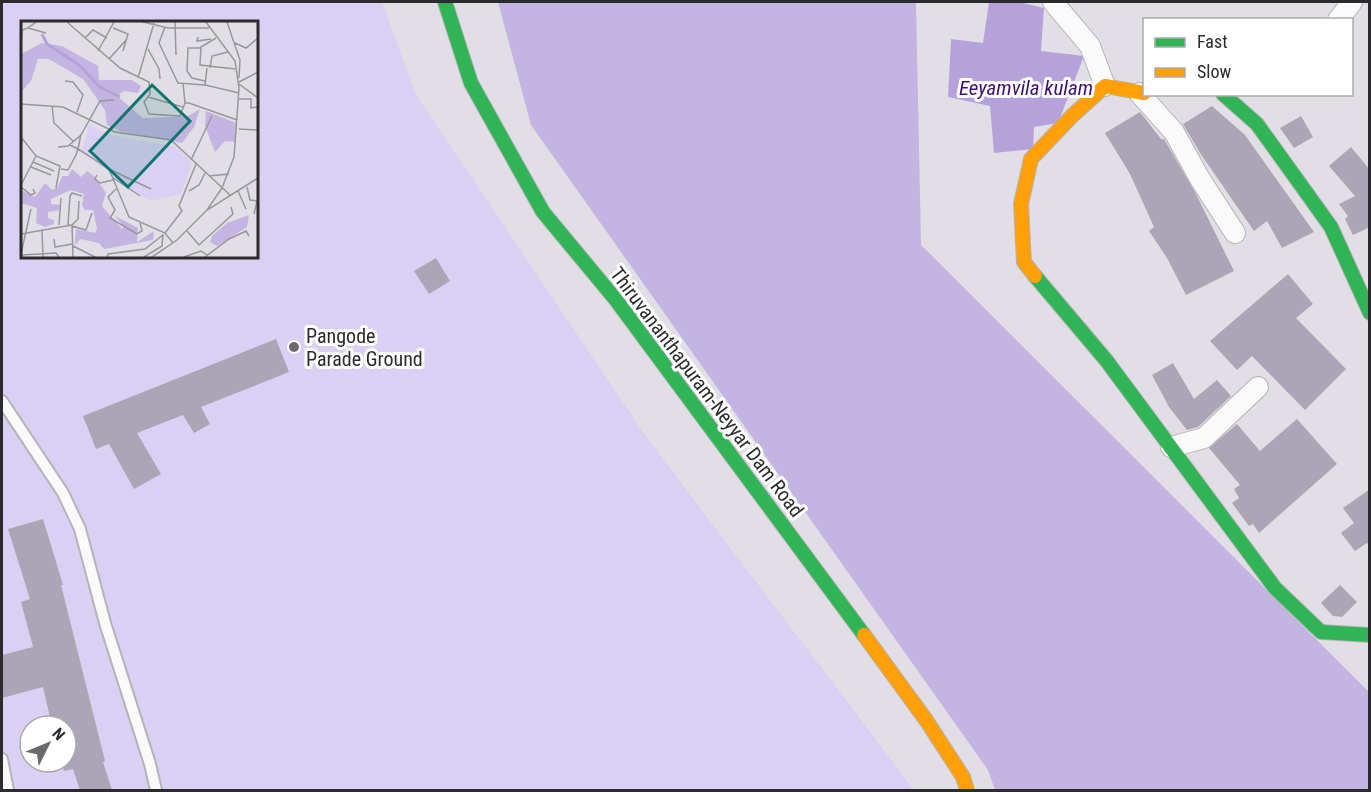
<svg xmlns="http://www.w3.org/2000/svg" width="1371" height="792" font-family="'Roboto Condensed',sans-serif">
<rect width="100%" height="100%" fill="#e1dfe5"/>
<path fill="#dad0f3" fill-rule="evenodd" d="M2 2H382L416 95 647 438 914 790H2ZM22 22H256V256H22ZM30 726H66V762H30Z"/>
<path fill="#c3b4e2" d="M498 2H916L921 245 1369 692V790H995L988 770 531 125Z"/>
<path fill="#b5a2db" d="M989 2H1019L1044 8 1041 51 1084 56 1058 123 1034 127 1033 149 994 153 990 106 948 97 951 39 983 43Z"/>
<g fill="#aba5b6">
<path d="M1212 106 1245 135 1314 232 1282 248 1267 221 1254 231 1200 153 1183 124Z"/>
<path d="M1140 112 1161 139H1164L1196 194 1234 271 1186 295 1167 258 1149 231 1154 227 1130 174 1105 133Z"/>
<path d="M1301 116 1313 137 1294 148 1280 128Z"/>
<path d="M1351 147 1370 170V227L1353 235 1345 219 1348 216 1339 204 1355 196 1329 166Z"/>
<path d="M436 258 450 281 429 294 414 271Z"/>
<path d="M1288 274 1313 304 1296 318 1346 369 1305 410 1252 356 1237 370 1210 341Z"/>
<path d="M276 339 289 372 201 407 210 424 194 433 183 415 137 433 161 474 134 489 109 444 96 449 83 416Z"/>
<path d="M1173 363 1194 399 1217 380 1231 396 1198 427 1187 430 1169 407 1152 375Z"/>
<path d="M1297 419 1337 464 1259 533 1253 524 1249 526 1232 503 1239 498 1234 489 1240 485 1209 448 1237 424 1260 451Z"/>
<path d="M1370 489V546L1367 543 1355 551 1341 533 1354 523 1343 508Z"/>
<path d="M43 519 63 585H61L105 761 103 762 112 790H80L73 769 64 771 61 762H66V726H52L43 687 2 698V655L33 647 21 602 30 599 8 529Z"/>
<path d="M1340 585 1357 602 1342 617 1333 616 1321 603Z"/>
</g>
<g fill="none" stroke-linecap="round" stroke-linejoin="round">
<defs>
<g id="lane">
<path d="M2 401 63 493 80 529 105 623 150 764 156 790"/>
<path d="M2 759 8 790"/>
</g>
<g id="street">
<path d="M1053 2 1090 46 1105 86"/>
<path d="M1338 20 1352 2"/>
<path d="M1139 93 1174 132 1200 179 1235 233"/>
<path d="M1171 447 1204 438 1258 387"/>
</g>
<g id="fast">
<path d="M445 2 471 83 543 212 616 300 864 635"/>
<path d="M1223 94 1257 124 1331 227 1370 313"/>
<path d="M1035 276 1106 360 1275 588 1321 632 1370 635"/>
</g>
<g id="slow">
<path d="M1035 276 1024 262 1021 204 1031 159 1072 116 1105 86 1144 93"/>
<path d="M864 635 926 720 963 777 967 790"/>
</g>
</defs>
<use href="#lane" stroke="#b4b3b8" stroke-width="14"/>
<use href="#street" stroke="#b4b3b8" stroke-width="22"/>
<use href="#fast" stroke="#b4b3b8" stroke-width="16"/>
<use href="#slow" stroke="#b4b3b8" stroke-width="16"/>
<use href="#lane" stroke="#fafafb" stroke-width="10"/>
<use href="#street" stroke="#fafafb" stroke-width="20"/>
<use href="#fast" stroke="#30b455" stroke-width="14"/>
<use href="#slow" stroke="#ff9f0a" stroke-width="14"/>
</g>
<circle fill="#6b696e" stroke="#fff" stroke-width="2" cx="294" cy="347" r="6"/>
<g text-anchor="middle" stroke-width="6" stroke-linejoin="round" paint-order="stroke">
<g font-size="20" fill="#2b2a2e" stroke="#fff" text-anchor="start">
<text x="306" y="343">Pangode<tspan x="306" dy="23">Parade Ground</tspan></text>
</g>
<g font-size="20" fill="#2b2a2e" stroke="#fff">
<text transform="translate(707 392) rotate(53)" y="7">Thiruvananthapuram-Neyyar Dam Road</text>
</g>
<g font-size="21" font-style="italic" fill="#3d116e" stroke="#fff">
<text x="1026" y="95">Eeyamvila kulam</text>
</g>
</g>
<g transform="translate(21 21)">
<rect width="237" height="237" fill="#e1dfe5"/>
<path d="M68 104 92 115 156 126 171 143 160 173 129 180 91 158 87 150 61 130Z" fill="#dad0f3"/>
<path d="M21 22 41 25 77 45 78 59H111L120 65 117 72 103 70 96 75 122 97 167 95 179 88 173 106 161 122 99 110 86 104 84 89 62 58 28 38H17L10 60 0 71V33ZM185 90 215 102V121L204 120 194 131 184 105ZM51 148 60 156 66 150 74 156 85 172 81 185 101 208 103 206 94 195 117 207 116 221 133 210 132 219 83 228 78 222 59 218 54 224 55 208 74 212 76 208 72 189H64L61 184 63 173 50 169 30 178V183L40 184 39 189 27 191V197L33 199V203L24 206 15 202 16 187 0 182V169L14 176 24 162 31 169 37 166 41 155H47ZM228 194 226 206 196 225 189 221 191 215 206 202Z" fill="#c3b4e2"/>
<path fill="none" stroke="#b5a2db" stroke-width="3" d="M21 13 26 23 58 44 79 66 99 76"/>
<path fill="none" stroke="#98979c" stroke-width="1.5" d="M15 1 7 7 25 12M46 1 99 47 128 61 129 73 123 81 128 93 159 95 164 82H168L216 99M122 1 147 7H188M154 1 155 34M185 1 214 40 218 67 213 136 201 167 186 189M206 1 219 39 218 57M144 6 138 22 157 62 184 64M92 7 107 13 102 30M177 16 176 20 190 18M64 17 72 9 86 17M195 17 180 26 179 44 214 48M0 22 1 9 7 7M214 22 225 27 237 17M180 27H167L166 50 171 57 184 60M127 28 138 48 139 58M77 30 93 1M88 38 106 18M186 47 184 64 218 72M189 47 191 35 207 31M117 57 133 2M44 60 52 61 62 74 56 91M218 61 237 51M162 62 164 82M218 63 237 77M127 76 162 86M218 78H230V87L237 86M0 83 42 86 94 111 150 119 209 174M31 85 33 102 52 120M218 108 237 109M60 113 57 128 88 148 108 196 144 212 152 222M0 116 15 135 39 145 35 167M37 126 47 125 60 114 79 80 93 79M170 139 191 95M12 141 33 150M10 146 30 154M40 148 47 149 55 134 57 128 49 124M88 148 130 168M76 154 74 158 79 162 92 159M188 155 208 153M91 156 119 175M0 164 15 135M0 166 10 174 14 172 12 168M226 166 229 179 236 180 233 193M95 168 87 176 94 189 89 197 116 213 121 210 119 202M168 170 178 164 184 152M217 170 225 188M38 204 40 177M47 204 49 175 51 172 61 175M51 204 57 198 58 180M51 205 65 209 71 192M21 210 22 236M166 210 178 224 212 193 210 186M144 212 161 190 158 185 175 143M0 213 51 204 52 236M33 218 34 226 51 223M52 225 74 236M0 233 10 188M0 234 35 232 38 236M86 236 87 233 124 228 142 214M123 236 141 225 142 213M131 236 156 219 186 189 237 157M163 236 180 230 186 234M184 236 208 218 225 210 228 215"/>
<path fill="#0f766e" fill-opacity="0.15" stroke="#0f766e" stroke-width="3" d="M131 64 169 100 107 166 69 130Z"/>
<rect width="237" height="237" fill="none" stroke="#2b2a2e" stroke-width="3"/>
</g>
<rect width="1371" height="792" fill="none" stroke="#2b2a2e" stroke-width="6"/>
<rect x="1143" y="18" width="210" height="78" fill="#ffffff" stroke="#aaaaab" stroke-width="1.5"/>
<rect x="1155" y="38" width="30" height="9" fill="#30b455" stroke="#aaaaab" stroke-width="1.5"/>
<text x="1197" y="48" font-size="18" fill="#2b2a2e">Fast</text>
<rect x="1155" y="68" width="30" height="9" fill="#ff9f0a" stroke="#aaaaab" stroke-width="1.5"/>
<text x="1197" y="78" font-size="18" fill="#2b2a2e">Slow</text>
<g transform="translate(48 744) rotate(47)"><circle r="28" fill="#ffffff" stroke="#aaaaab" stroke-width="1.5"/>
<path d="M0-4.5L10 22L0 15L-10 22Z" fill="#6b696e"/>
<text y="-9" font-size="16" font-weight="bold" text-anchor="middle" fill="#2b2a2e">N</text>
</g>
</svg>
